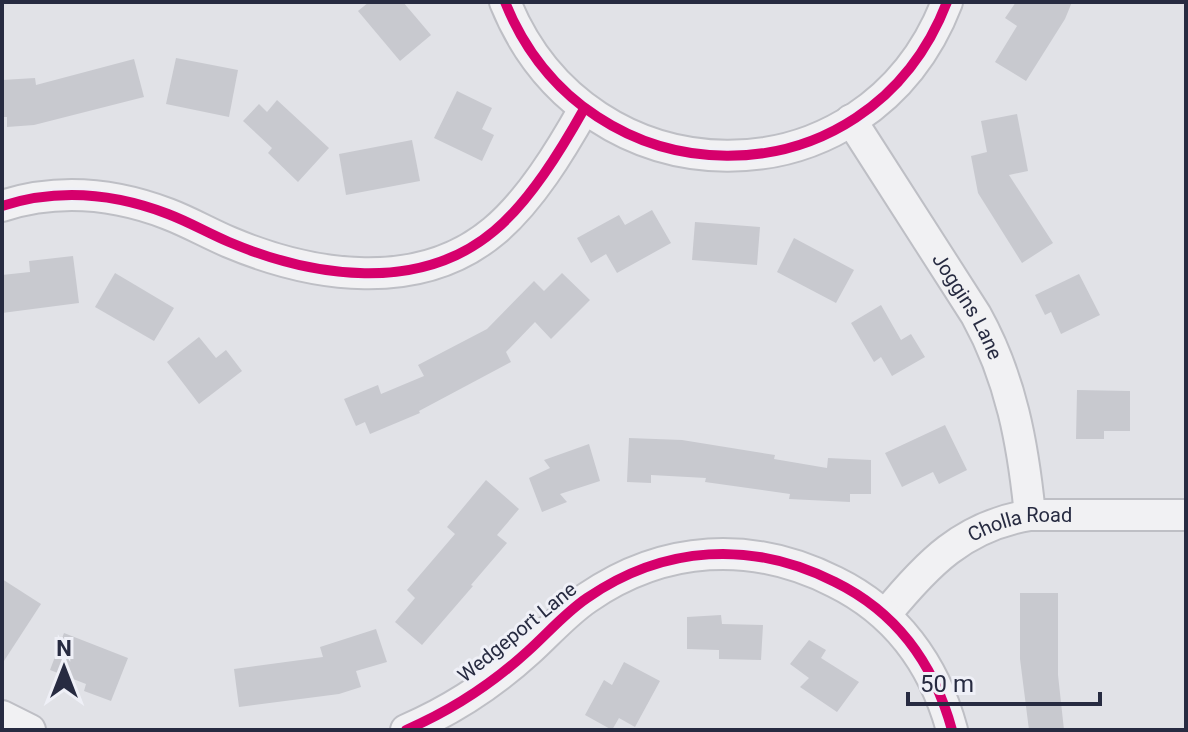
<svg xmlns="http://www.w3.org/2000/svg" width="1188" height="732" font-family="Roboto,sans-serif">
<rect width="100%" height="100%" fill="#e1e2e7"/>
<g fill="#c8c9cf">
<path d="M369 2H403L431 35 400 61 358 11Z"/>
<path d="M1016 2H1072L1065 19 1026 81 995 62 1017 26 1005 18Z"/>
<path d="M176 58 238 70 229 117 166 104Z"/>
<path d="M134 59 144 97 34 125 7 127V117H2V80L35 78 36 85Z"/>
<path d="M457 91 492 108 482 129 494 135 482 161 434 138Z"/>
<path d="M277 100 329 148 298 182 268 153 272 148 243 121 259 104 267 112Z"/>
<path d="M1017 114 1028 171 1009 175 1053 243 1022 263 978 193 971 156 987 152 981 121Z"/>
<path d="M412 140 420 181 346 195 339 154Z"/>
<path d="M652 210 671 243 617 273 606 254 591 263 577 238 619 215 625 225Z"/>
<path d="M695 222 760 227 757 265 692 260Z"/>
<path d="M794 238 854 270 836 303 777 272Z"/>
<path d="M73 256 79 303 2 313V275L30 272 29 261Z"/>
<path d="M115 273 174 308 154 341 95 307Z"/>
<path d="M562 273 590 300 551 339 535 322 506 352 511 362 419 411 420 413 370 434 365 422 356 426 344 399 378 385 381 394 424 376 418 365 487 329 534 281 544 291Z"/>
<path d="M1079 274 1100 315 1061 334 1051 312 1045 315 1035 295Z"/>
<path d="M881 305 901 340 911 334 925 357 892 376 881 357 874 362 851 323Z"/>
<path d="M199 337 216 358 226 350 242 371 199 404 167 362Z"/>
<path d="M1077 390 1130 391V431H1104V439H1076Z"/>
<path d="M945 425 967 470 939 484 933 472 902 487 885 453Z"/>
<path d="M629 438 682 440 775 455 774 459 827 468 828 458 871 460V494H850V502L789 499 790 494 705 482 706 478 651 475V483L627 482Z"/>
<path d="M589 444 600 481 560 494 567 502 542 512 529 478 550 468 544 460Z"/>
<path d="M486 480 519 509 497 535 507 543 471 585 473 586 422 645 395 622 415 598 407 590 455 534 447 527Z"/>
<path d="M2 579 41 604 2 664Z"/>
<path d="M1020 593H1058V675L1064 730H1029L1020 659Z"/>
<path d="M721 615 722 624 763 625 761 660 719 659V650L687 649V617Z"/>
<path d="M376 629 387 662 356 671 361 687 339 694 239 707 234 669 323 657 320 647Z"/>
<path d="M64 633 128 658 111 701 84 691 86 684 50 670Z"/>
<path d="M809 640 826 650 821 658 859 682 837 712 800 687 809 678 790 664Z"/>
<path d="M624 662 660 681 635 727 619 718 612 730 585 715 604 680 612 685Z"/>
</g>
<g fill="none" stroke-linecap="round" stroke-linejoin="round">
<defs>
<g id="minor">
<path d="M505 2C587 205 867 209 947 2"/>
<path id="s1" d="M851 120 976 315C1011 378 1023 444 1030 515"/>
<path d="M2 206C58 188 113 193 168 214 189 222 208 233 229 242 312 277 419 294 494 231 530 201 561 150 584 109"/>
<path id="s2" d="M886 614C927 564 963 526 1030 515H1186"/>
<path d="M2 716 30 730"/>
<path d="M406 730C450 711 493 683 528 651 548 633 565 613 587 598 664 545 752 540 835 582 896 612 934 664 952 730"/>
</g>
</defs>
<use href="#minor" stroke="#bebfc5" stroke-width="34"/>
<use href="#minor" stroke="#f1f1f3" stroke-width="30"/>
<defs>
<g id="cycleway">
<path d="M505 2C587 205 867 209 947 2"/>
<path d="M2 206C58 188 113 193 168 214 189 222 208 233 229 242 312 277 419 294 494 231 530 201 561 150 584 109"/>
<path d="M406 730C450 711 493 683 528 651 548 633 565 613 587 598 664 545 752 540 835 582 896 612 934 664 952 730"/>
</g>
</defs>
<use href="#cycleway" stroke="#eff0f7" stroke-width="15"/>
<use href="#cycleway" stroke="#d6006c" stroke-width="10"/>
</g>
<g text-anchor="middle" stroke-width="6" stroke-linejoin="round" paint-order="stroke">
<g font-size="20" fill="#272b41" stroke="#eff0f7">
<text dy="7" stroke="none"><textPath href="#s1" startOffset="220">Joggins Lane</textPath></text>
<text dy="7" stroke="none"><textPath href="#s2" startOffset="168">Cholla Road</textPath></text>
<text transform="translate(517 632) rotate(-39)" y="7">Wedgeport Lane</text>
</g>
</g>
<rect width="1188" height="732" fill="none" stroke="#272b41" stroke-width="8"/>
<g transform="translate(64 668)" stroke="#eff0f7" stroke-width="6" paint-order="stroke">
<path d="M0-6L14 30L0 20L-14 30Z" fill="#272b41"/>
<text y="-12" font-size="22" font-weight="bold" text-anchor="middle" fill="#272b41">N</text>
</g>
<path d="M908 692v12h192v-12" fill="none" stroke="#272b41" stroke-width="4"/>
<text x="920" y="692" font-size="24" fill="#272b41" stroke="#eff0f7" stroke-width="6" paint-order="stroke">50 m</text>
</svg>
